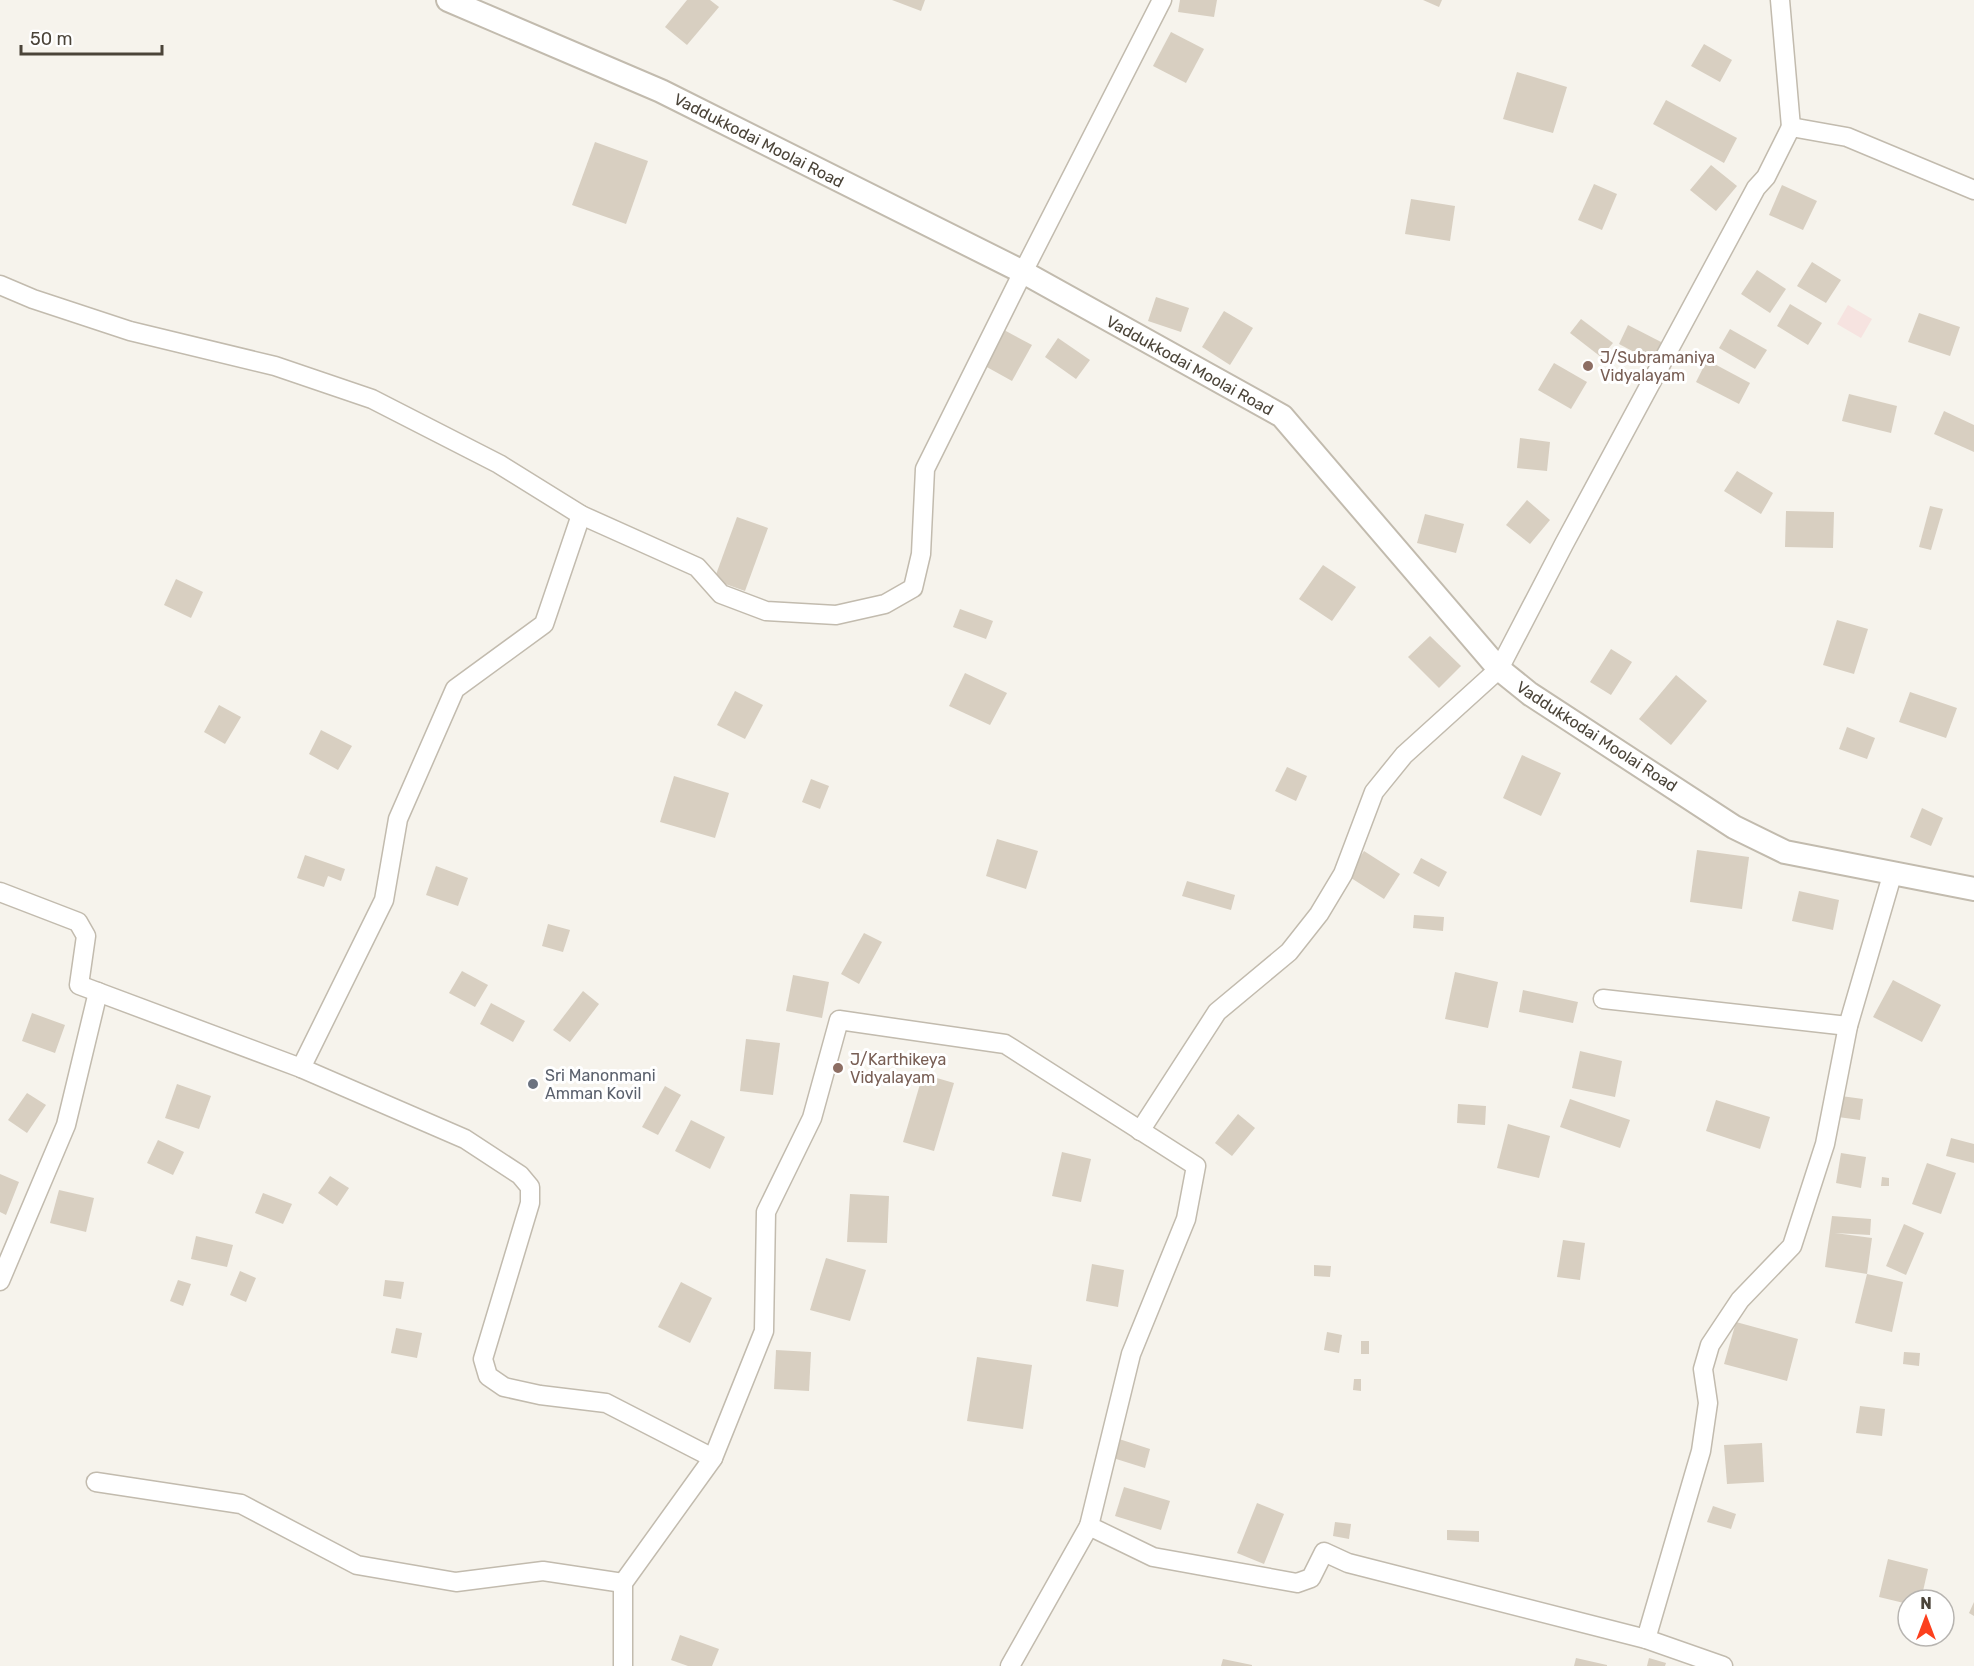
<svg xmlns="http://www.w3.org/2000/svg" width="1974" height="1666" font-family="Rubik,sans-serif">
<rect width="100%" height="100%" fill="#f6f3ec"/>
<path fill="#f6e3e0" d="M1848 305 1872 319 1861 338 1837 324Z"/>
<g fill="#d8cfc1">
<path d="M687 0H710L719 7 687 45 665 27Z"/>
<path d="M892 0H925L921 11Z"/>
<path d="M1180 0H1217L1214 17 1178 12Z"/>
<path d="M1423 0H1442L1439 7Z"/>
<path d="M1171 32 1204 49 1186 83 1153 66Z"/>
<path d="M1704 44 1732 60 1720 82 1691 66Z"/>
<path d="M1517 72 1567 87 1553 133 1503 119Z"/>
<path d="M1666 100 1737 138 1724 163 1653 124Z"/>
<path d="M595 142 648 161 626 224 572 205Z"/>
<path d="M1711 165 1737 186 1716 211 1690 190Z"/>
<path d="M1594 184 1617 194 1602 230 1578 220Z"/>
<path d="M1782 185 1817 201 1803 230 1769 215Z"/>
<path d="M1411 199 1455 206 1450 241 1405 234Z"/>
<path d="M1812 262 1841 280 1826 303 1797 286Z"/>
<path d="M1757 270 1786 289 1770 313 1741 294Z"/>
<path d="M1156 297 1189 308 1181 332 1148 321Z"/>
<path d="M1790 304 1822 323 1808 345 1777 326Z"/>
<path d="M1224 311 1253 328 1230 365 1202 347Z"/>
<path d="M1919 313 1960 327 1950 356 1908 342Z"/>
<path d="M1581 319 1613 343 1601 357 1570 333Z"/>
<path d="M1628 325 1663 343 1653 362 1619 344Z"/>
<path d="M1730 329 1767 350 1755 369 1719 348Z"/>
<path d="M1004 330 1032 345 1012 381 985 366Z"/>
<path d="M1058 338 1090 360 1076 379 1045 357Z"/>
<path d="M1707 360 1750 383 1739 404 1696 382Z"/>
<path d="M1554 363 1587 382 1571 409 1538 390Z"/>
<path d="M1849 394 1897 406 1891 433 1842 421Z"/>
<path d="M1944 411 1974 425V452L1934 434Z"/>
<path d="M1520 438 1550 442 1547 471 1517 468Z"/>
<path d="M1737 471 1773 493 1761 514 1724 491Z"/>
<path d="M1527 500 1550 520 1530 544 1506 525Z"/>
<path d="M1930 506 1943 509 1931 550 1919 547Z"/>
<path d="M1786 511 1834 512 1833 548 1785 547Z"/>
<path d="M1425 514 1464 524 1456 553 1417 543Z"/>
<path d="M737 517 768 528 745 591 714 580Z"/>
<path d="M1323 565 1356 587 1332 621 1299 599Z"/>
<path d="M176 579 203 592 191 618 164 605Z"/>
<path d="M960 609 993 621 986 639 953 627Z"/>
<path d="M1837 620 1868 629 1854 674 1823 665Z"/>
<path d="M1430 636 1461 666 1439 688 1408 657Z"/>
<path d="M1611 649 1632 662 1611 695 1590 682Z"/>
<path d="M965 673 1007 693 990 725 949 706Z"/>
<path d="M1676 675 1707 701 1671 745 1639 719Z"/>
<path d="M735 691 763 705 745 739 717 725Z"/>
<path d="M1910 692 1957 708 1946 738 1899 722Z"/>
<path d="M219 705 241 717 225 744 204 732Z"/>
<path d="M1847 727 1875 738 1867 759 1839 749Z"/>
<path d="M321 730 352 746 338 770 309 754Z"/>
<path d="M1522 755 1561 773 1541 816 1503 798Z"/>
<path d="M1287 767 1307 776 1296 801 1275 791Z"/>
<path d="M674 776 729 793 715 838 660 822Z"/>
<path d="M811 779 829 786 820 809 802 802Z"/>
<path d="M1922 808 1943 818 1931 846 1910 837Z"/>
<path d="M997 839 1038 851 1026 889 986 876Z"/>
<path d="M1697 850 1749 857 1742 909 1690 902Z"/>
<path d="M1364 851 1400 874 1384 899 1348 876Z"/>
<path d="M305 855 345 869 341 881 328 876 324 887 297 878Z"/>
<path d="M1421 858 1447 872 1439 887 1413 873Z"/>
<path d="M436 866 468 878 458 906 426 895Z"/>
<path d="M1187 881 1235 895 1231 910 1182 896Z"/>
<path d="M1799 891 1839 900 1833 930 1792 921Z"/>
<path d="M1414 915 1444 917 1443 931 1413 928Z"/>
<path d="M548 924 570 930 563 952 542 946Z"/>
<path d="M864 933 882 942 859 984 841 974Z"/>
<path d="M462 971 488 985 475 1007 449 993Z"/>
<path d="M1455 972 1498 982 1488 1028 1445 1019Z"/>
<path d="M793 975 829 982 822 1018 786 1011Z"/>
<path d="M1893 980 1941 1005 1922 1042 1873 1017Z"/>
<path d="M1523 990 1578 1002 1573 1023 1519 1012Z"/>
<path d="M583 991 599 1004 570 1042 553 1030Z"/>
<path d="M491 1003 525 1021 513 1042 480 1024Z"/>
<path d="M32 1013 65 1025 55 1053 22 1041Z"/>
<path d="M746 1039 780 1043 773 1095 740 1091Z"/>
<path d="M1580 1051 1622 1061 1615 1097 1572 1088Z"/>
<path d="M923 1074 954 1083 934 1151 903 1142Z"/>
<path d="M177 1084 211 1096 199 1129 165 1118Z"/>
<path d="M665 1086 681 1095 658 1135 642 1127Z"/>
<path d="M27 1093 46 1105 27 1133 8 1120Z"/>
<path d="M1841 1096 1863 1099 1860 1120 1838 1117Z"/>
<path d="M1570 1099 1630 1120 1620 1148 1560 1127Z"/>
<path d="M1716 1100 1770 1117 1760 1149 1706 1131Z"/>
<path d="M1458 1104 1486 1106 1485 1125 1457 1123Z"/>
<path d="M1238 1114 1255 1128 1232 1156 1215 1143Z"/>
<path d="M691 1120 725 1137 710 1169 675 1151Z"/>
<path d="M1508 1124 1550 1136 1539 1178 1497 1168Z"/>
<path d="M1951 1138 1974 1144V1163L1946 1156Z"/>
<path d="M158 1140 184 1152 173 1175 147 1163Z"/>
<path d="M1062 1152 1091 1159 1081 1202 1052 1196Z"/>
<path d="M1841 1153 1866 1157 1861 1188 1836 1183Z"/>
<path d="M1927 1163 1956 1173 1941 1214 1912 1204Z"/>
<path d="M0 1174 19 1182 6 1215 0 1212Z"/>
<path d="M330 1176 349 1188 337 1206 318 1193Z"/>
<path d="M1882 1177 1889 1178V1186H1881Z"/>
<path d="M59 1190 94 1198 86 1232 50 1223Z"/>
<path d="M263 1193 292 1204 283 1224 255 1213Z"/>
<path d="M850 1194 889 1196 887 1243 847 1242Z"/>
<path d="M1832 1216 1871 1219 1870 1235 1835 1233 1872 1238 1867 1274 1825 1267Z"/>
<path d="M1904 1224 1924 1233 1906 1275 1886 1266Z"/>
<path d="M196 1236 233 1245 227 1267 191 1259Z"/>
<path d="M1563 1240 1585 1243 1580 1280 1557 1277Z"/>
<path d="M826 1258 866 1270 850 1321 810 1310Z"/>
<path d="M1092 1264 1124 1270 1118 1307 1086 1301Z"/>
<path d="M1314 1265 1331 1266 1330 1277 1314 1276Z"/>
<path d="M240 1271 256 1278 246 1302 230 1295Z"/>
<path d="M1867 1274 1903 1282 1892 1332 1855 1323Z"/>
<path d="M178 1280 191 1284 183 1306 170 1301Z"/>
<path d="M385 1280 404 1282 401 1299 383 1296Z"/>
<path d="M681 1282 712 1298 690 1343 658 1327Z"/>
<path d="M1736 1322 1798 1339 1787 1381 1724 1364Z"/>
<path d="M396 1328 422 1333 417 1358 391 1353Z"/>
<path d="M1327 1332 1342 1335 1339 1353 1324 1350Z"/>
<rect x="1361" y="1341" width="8" height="13"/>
<path d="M776 1350 811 1352 809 1391 774 1389Z"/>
<path d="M1904 1352 1920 1353 1919 1366 1903 1364Z"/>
<path d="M977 1357 1032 1365 1023 1429 967 1421Z"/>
<path d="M1354 1379H1361V1391L1353 1390Z"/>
<path d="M1860 1406 1885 1409 1882 1436 1856 1433Z"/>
<path d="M1119 1439 1150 1449 1145 1468 1113 1458Z"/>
<path d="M1762 1443 1764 1482 1727 1484 1724 1445Z"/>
<path d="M1124 1487 1170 1501 1161 1530 1115 1516Z"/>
<path d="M1257 1503 1284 1514 1264 1564 1237 1553Z"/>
<path d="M1713 1506 1736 1514 1731 1529 1707 1522Z"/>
<path d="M1335 1522 1351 1524 1349 1539 1333 1536Z"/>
<path d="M1447 1530 1479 1531V1542L1447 1540Z"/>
<path d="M1888 1559 1928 1569 1921 1600H1908V1604L1879 1597Z"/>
<path d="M1974 1602V1616L1969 1613Z"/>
<path d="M680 1635 719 1649 712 1666H688L671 1660Z"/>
<path d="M1576 1658 1607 1665V1666H1574Z"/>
<path d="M1649 1658 1666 1663 1665 1666H1647Z"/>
<path d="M1223 1659 1252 1665V1666H1221Z"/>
</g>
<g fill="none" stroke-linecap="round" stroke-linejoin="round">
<defs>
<g id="minor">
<path d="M1780 0 1791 127"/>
<path d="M0 285 33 299 130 331 275 366 372 399 499 464 581 515 697 567 721 594 766 611 836 615 885 604 913 588 921 554 925 469 1023 272 1162 0"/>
<path d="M0 892 78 922 86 936 79 985 301 1068 465 1139 520 1175 530 1187V1203L483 1359 488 1376 504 1387 540 1395 606 1403 713 1458"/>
<path d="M1603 999 1848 1026"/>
<path d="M301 1068 384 900 398 819 455 689 544 624 581 515"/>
<path d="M1140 1131 1217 1012 1289 952 1319 914 1343 874 1374 792 1404 755 1499 669 1564 544 1756 188 1766 177 1791 127 1847 137 1974 190"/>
<path d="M0 1281 66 1125 98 992"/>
<path d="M96 1482 241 1504 357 1565 456 1582 543 1571 623 1583"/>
<path d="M1646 1639 1701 1451 1708 1403 1703 1369 1710 1345 1740 1300 1792 1246 1825 1144 1848 1026 1893 872"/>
<path d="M623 1666V1583L713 1458 764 1331 766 1212 812 1118 839 1020 1005 1044 1196 1166 1186 1219 1131 1354 1089 1526 1153 1557 1297 1583 1311 1578 1324 1552 1348 1563 1646 1639 1723 1666"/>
<path d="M1010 1666 1089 1526"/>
</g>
<path id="tertiary" d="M448 0 661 91 1023 272 1282 416 1499 669 1530 694 1734 827 1785 852 1974 889"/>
</defs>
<use href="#minor" stroke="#c2bbae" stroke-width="21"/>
<use href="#tertiary" stroke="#c2bbae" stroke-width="26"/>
<use href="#minor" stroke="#fff" stroke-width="18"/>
<use href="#tertiary" stroke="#fff" stroke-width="22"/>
</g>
<g fill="#8d6e63" stroke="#fff" stroke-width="2">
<circle cx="1588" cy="366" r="6"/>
<circle cx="838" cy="1068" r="6"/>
</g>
<circle fill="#6b7280" stroke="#fff" stroke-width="2" cx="533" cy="1084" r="6"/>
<g text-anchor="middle" stroke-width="6" stroke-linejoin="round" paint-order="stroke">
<g font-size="16" fill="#4b4439" stroke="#fff">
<text transform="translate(759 140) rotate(27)" y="6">Vaddukkodai Moolai Road</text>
<text transform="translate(1190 365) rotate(29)" y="6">Vaddukkodai Moolai Road</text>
<text transform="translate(1597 736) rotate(33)" y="6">Vaddukkodai Moolai Road</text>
</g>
<g font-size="16" fill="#785e54" stroke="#fff" text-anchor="start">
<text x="1600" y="363">J/Subramaniya<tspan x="1600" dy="18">Vidyalayam</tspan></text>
<text x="850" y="1065">J/Karthikeya<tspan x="850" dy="18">Vidyalayam</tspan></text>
</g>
<g font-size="16" fill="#5b616d" stroke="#fff" text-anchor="start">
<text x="545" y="1081">Sri Manonmani<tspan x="545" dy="18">Amman Kovil</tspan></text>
</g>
</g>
<g transform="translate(1926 1618)"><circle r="28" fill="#ffffff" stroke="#b7b4b0" stroke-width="1.5"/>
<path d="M0-4.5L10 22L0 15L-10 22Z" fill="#fc3f1d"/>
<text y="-9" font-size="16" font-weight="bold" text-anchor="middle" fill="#4b4439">N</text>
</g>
<path d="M21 45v9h141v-9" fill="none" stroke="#4b4439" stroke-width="3"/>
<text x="30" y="45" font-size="18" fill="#4b4439" stroke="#ffffff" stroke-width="4.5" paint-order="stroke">50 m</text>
</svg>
